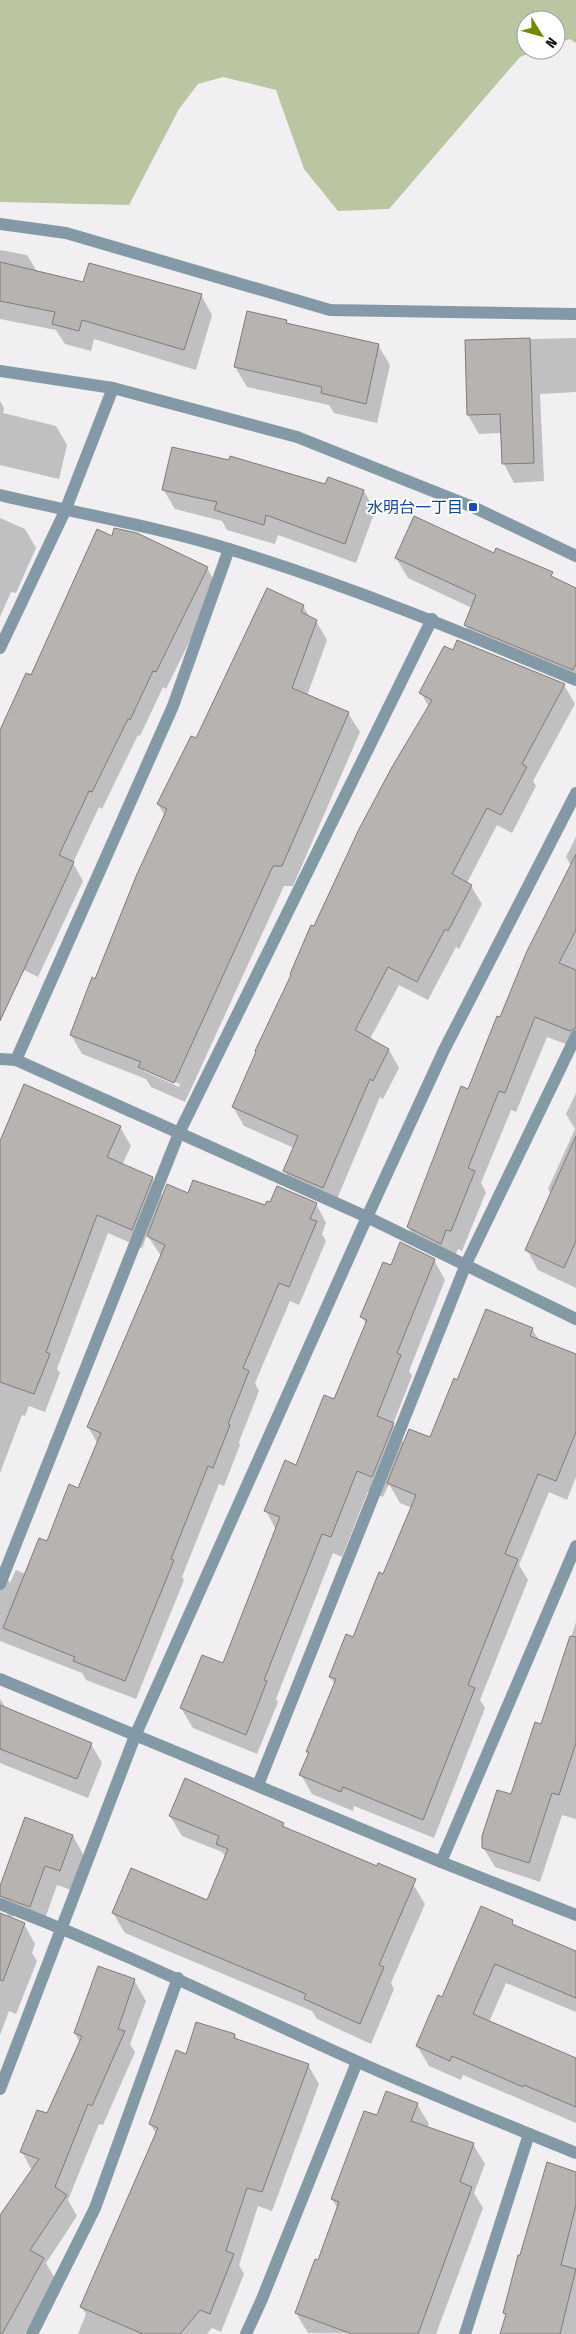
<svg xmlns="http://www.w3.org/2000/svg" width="576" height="2334" font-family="'Fira Sans Condensed','Noto Sans JP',sans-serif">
<rect width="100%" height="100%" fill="#f1eff2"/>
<path fill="#bac6a1" d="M0 0H576V43L570 39 556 44V20H526V50H539L520 57 389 209 338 211 304 169 276 90 223 77 198 84 179 109 129 205 0 202Z"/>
<g fill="#0003" fill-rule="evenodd">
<path d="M0 250 27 255 38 273 84 284 201 295 212 315 196 370 94 339 91 351 65 344 56 330 0 319Z"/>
<path d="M286 321 288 325 378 345 390 365 377 423 334 413 329 405 247 387 235 367Z"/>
<path d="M576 338V392L540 394 544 481 514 483 504 464 502 433 479 434 468 415 466 341Z"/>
<path d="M0 401 4 408 3 413 56 426 67 445 59 479 0 465Z"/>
<path d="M230 462 326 486 364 491 375 511 356 563 278 535 275 544 227 530 222 521 175 509 163 489Z"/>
<path d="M0 518 25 529 36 548 16 593 11 592 0 617Z"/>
<path d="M113 538 207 568 217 586 166 689 163 687 140 736 138 735 102 809 99 807 73 863 83 881 38 977 12 964 0 946V732L28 673 32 675Z"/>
<path d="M396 558 576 610V686L477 645 465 625 472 608 408 578Z"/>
<path d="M303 606 310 618 316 621 327 640 307 696 348 713 360 732 293 886H284L185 1102 151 1087 146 1079 82 1054 71 1035 165 816 158 804 196 740ZM144 1069 180 1084 179 1087 144 1071Z"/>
<path d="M564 685 575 704 533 781 536 786 512 833 497 825 467 883 471 886 482 904 459 949 456 947 428 1000 399 985 370 1039 389 1050 399 1068 383 1099 380 1097 334 1206 295 1189 285 1171 294 1148 244 1126 233 1107 314 928 429 707 421 693Z"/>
<path d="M576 837V1048L547 1037 516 1112 511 1110 481 1183 486 1192 462 1251 458 1249 452 1263 420 1247 408 1227 571 866 566 857Z"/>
<path d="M576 1093V1288L538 1270 527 1250 551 1194 548 1189 575 1129 566 1114Z"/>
<path d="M120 1127 131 1146 122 1165 152 1178 163 1198 189 1195 265 1207 316 1204 326 1223 322 1234 326 1241 299 1305 290 1301 255 1383 259 1391 239 1442 240 1445 224 1486 219 1484 182 1577 184 1580 136 1699 86 1680 82 1673 0 1641V1566L10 1583 16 1570 26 1574 79 1490 98 1444 88 1427 161 1256 147 1235 142 1248 108 1233 57 1369 60 1373 45 1412 29 1406 25 1416 22 1415 0 1473V1160Z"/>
<path d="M434 1260 445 1280 409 1371 412 1376 393 1424 404 1444 430 1439 458 1381 532 1329 539 1340 576 1355V1477L567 1500 549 1492 519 1565 528 1580 480 1700 485 1708 434 1838 354 1806 353 1811 312 1794 301 1775 309 1754 308 1751 335 1685 330 1677 354 1638 384 1576 412 1508 400 1503 389 1484 383 1497 368 1491 342 1557 333 1553 276 1699 278 1702 257 1754 193 1728 181 1708 224 1665 276 1530 266 1511 297 1466 334 1401 366 1324 362 1317 392 1267Z"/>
<path d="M576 1622V1819L562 1815 540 1882 495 1867 483 1847 512 1796 542 1726Z"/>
<path d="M0 1699 7 1710 91 1744 102 1763 88 1798 0 1763Z"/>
<path d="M170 1816 283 1824 286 1829 413 1884 425 1904 391 1983 394 1989 371 2044 317 2019 312 2011 125 1933 113 1913 207 1902 226 1858 222 1852 182 1836Z"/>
<path d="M73 1836 84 1856 71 1890 57 1885 42 1927 15 1916 9 1917 0 1902V1889Z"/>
<path d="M480 1912 576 1952V2012L506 1983 489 2022 576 2059V2123L463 2075 461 2080 429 2066 417 2046 443 1998Z"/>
<path d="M0 1914 24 1924 35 1944 32 1953 37 1961 16 2014 9 2011 0 2035Z"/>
<path d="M134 1980 146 2001 130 2044 135 2052 103 2125 99 2124 68 2200 77 2216 46 2263 55 2279 25 2334H0V2217L32 2171 22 2152 48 2115 80 2043 75 2033Z"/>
<path d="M235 2035 238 2041 308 2065 319 2084 272 2211 258 2206 239 2265 244 2274 221 2332 212 2328 207 2334H78L86 2314 81 2307 157 2135 150 2124 187 2055Z"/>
<path d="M417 2104 429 2124 427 2128 473 2144 485 2164 474 2193 483 2208 436 2334 308 2333 296 2313 319 2261 338 2209 332 2199 377 2117Z"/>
<path d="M576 2173V2334H502L507 2317 505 2313 521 2257Z"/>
</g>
<g fill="#b7b3b1" stroke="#7e7b79">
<path d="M0 262 83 282 89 263 202 294 184 350 82 320 79 331 52 324 55 312 0 301Z"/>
<path d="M247 311 287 320 286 323 379 344 366 404 321 393 322 387 234 367Z"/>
<path d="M530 338 534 463 502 464 500 414 467 415 465 340Z"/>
<path d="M172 447 229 460 230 456 325 484 328 477 364 490 345 544 266 515 264 525 214 510 217 502 162 490Z"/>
<path d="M414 516 494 553 496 548 553 572 551 576 576 588V664L573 670 464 625 476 595 395 558Z"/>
<path d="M114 528 137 533 208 567 156 672 153 671 130 720 128 719 92 792 89 791 59 855 74 862 0 1021V730L26 673 31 675 97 529 112 536Z"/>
<path d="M267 588 304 605 301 612 317 620 292 688 349 712 282 866H273L174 1083 138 1067 141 1062 70 1035 92 977 95 979 137 874 167 809 157 804 191 736 196 738Z"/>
<path d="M457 640 565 684 522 764 527 767 501 815 487 808 452 874 472 885 448 931 445 929 417 982 388 967 355 1030 389 1049 373 1081 370 1079 323 1188 283 1171 298 1136 232 1107 256 1052 255 1051 291 975 290 974 311 925 314 926 359 829 392 767 432 700 419 693 444 646 453 650Z"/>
<path d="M576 854V930L559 963 576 970V1028L570 1031 535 1017 505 1093 499 1091 468 1168 475 1171 451 1231 446 1230 441 1244 407 1227 461 1086 468 1089 497 1016 500 1017 527 951Z"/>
<path d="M24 1084 121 1126 107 1157 153 1177 132 1230 97 1215 46 1352 50 1354 34 1394 0 1382V1141Z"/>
<path d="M576 1136V1241L564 1268 525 1250Z"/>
<path d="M193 1180 265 1205 267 1201 270 1202 277 1186 317 1203 310 1219 317 1221 289 1287 279 1283 243 1368 249 1371 228 1424 230 1425 213 1468 208 1466 171 1559 174 1560 125 1681 73 1661 75 1657 3 1628 39 1538 47 1541 69 1484 78 1488 101 1433 87 1427 165 1245 147 1236 167 1184 188 1193Z"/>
<path d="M400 1242 435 1259 397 1353 401 1355 377 1416 394 1423 372 1477 357 1471 331 1537 322 1534 264 1680 267 1681 246 1735 180 1708 202 1655 223 1663 280 1517 264 1511 285 1460 296 1465 324 1395 334 1399 367 1320 360 1317 383 1262 391 1265Z"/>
<path d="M486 1309 533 1328 530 1336 576 1354V1432L556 1481 538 1474 505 1554 518 1559 468 1685 475 1688 423 1820 343 1787 341 1792 299 1775 309 1752H306L336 1679 329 1677 346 1634 353 1637 379 1572 383 1574 416 1495 387 1483 409 1429 430 1437 454 1378 457 1380Z"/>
<path d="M570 1636 576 1637V1743L559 1795 552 1793 529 1863 482 1848V1836L497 1790 511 1794 535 1722 541 1724Z"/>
<path d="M0 1705 92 1743 77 1779 0 1749Z"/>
<path d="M185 1778 284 1823 282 1826 377 1866 378 1863 416 1879 379 1965 384 1967 360 2024 304 1999 306 1994 112 1913 131 1868 207 1900 228 1849 216 1844 219 1836 169 1816Z"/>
<path d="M25 1817 73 1835 60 1871 45 1866 30 1907 0 1896V1886Z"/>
<path d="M481 1906 513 1920 512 1924 576 1951V1998L495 1964 473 2014 576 2058V2107L524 2085 523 2087 452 2056 450 2061 416 2046 438 1995 442 1997Z"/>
<path d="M0 1913 25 1923 3 1981 0 1980Z"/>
<path d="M98 1966 135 1979 118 2029 125 2031 92 2106 88 2104 55 2187 67 2195 30 2250 44 2258 2 2334H0V2215L39 2159 20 2152 37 2110 47 2113 82 2036 74 2033Z"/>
<path d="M196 2022 235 2034 234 2038 309 2064 262 2192 247 2188 226 2251 234 2254 210 2314 200 2310 180 2334H143L80 2307 158 2128 149 2124 176 2050 186 2054Z"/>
<path d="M386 2091 418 2103 411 2121 474 2143 460 2182 472 2187 418 2334H352L295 2313 315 2259 318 2260 339 2202 331 2199 364 2111 377 2115Z"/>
<path d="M547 2162 576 2172V2205L561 2265 576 2269 560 2334H500L506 2314 503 2313 518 2255H520Z"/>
</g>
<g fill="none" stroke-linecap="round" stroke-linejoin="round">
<g stroke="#8499a6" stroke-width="12">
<path d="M0 224 66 233 330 310 576 314"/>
<path d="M0 371 113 388 297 437 473 507 576 556"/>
<path d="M0 495C76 513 154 526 229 549 347 585 462 632 576 680"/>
<path d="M0 648 65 511 113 388"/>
<path d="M0 1059 16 1060 173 706 229 549"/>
<path d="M16 1060 367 1217 576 1319"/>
<path d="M0 1584 179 1133 432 619"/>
<path d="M0 1679 441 1862 576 1915"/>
<path d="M258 1785 466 1264 576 1036"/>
<path d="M441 1862 576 1546"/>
<path d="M0 1904C122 1951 238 2008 356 2061 429 2094 503 2123 576 2153"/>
<path d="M0 2089 135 1736 367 1217 444 1050 576 793"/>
<path d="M32 2334 95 2208 178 1978"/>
<path d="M246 2334 262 2299 357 2062"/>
<path d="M465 2334 529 2134"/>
</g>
</g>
<rect fill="#1a4fb4" stroke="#fff" stroke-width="2" x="468" y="502" width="10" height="10" rx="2.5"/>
<g text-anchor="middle" stroke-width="4" stroke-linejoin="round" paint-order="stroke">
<g font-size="16" fill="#164399" stroke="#fff" text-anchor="end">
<text x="463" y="513">水明台一丁目</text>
</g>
</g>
<g transform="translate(541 35) rotate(127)"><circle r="24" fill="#ffffff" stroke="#9e9e9e"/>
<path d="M0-4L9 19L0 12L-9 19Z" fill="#6f8b03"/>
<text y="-8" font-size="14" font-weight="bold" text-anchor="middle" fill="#0d0c0d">N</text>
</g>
</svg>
